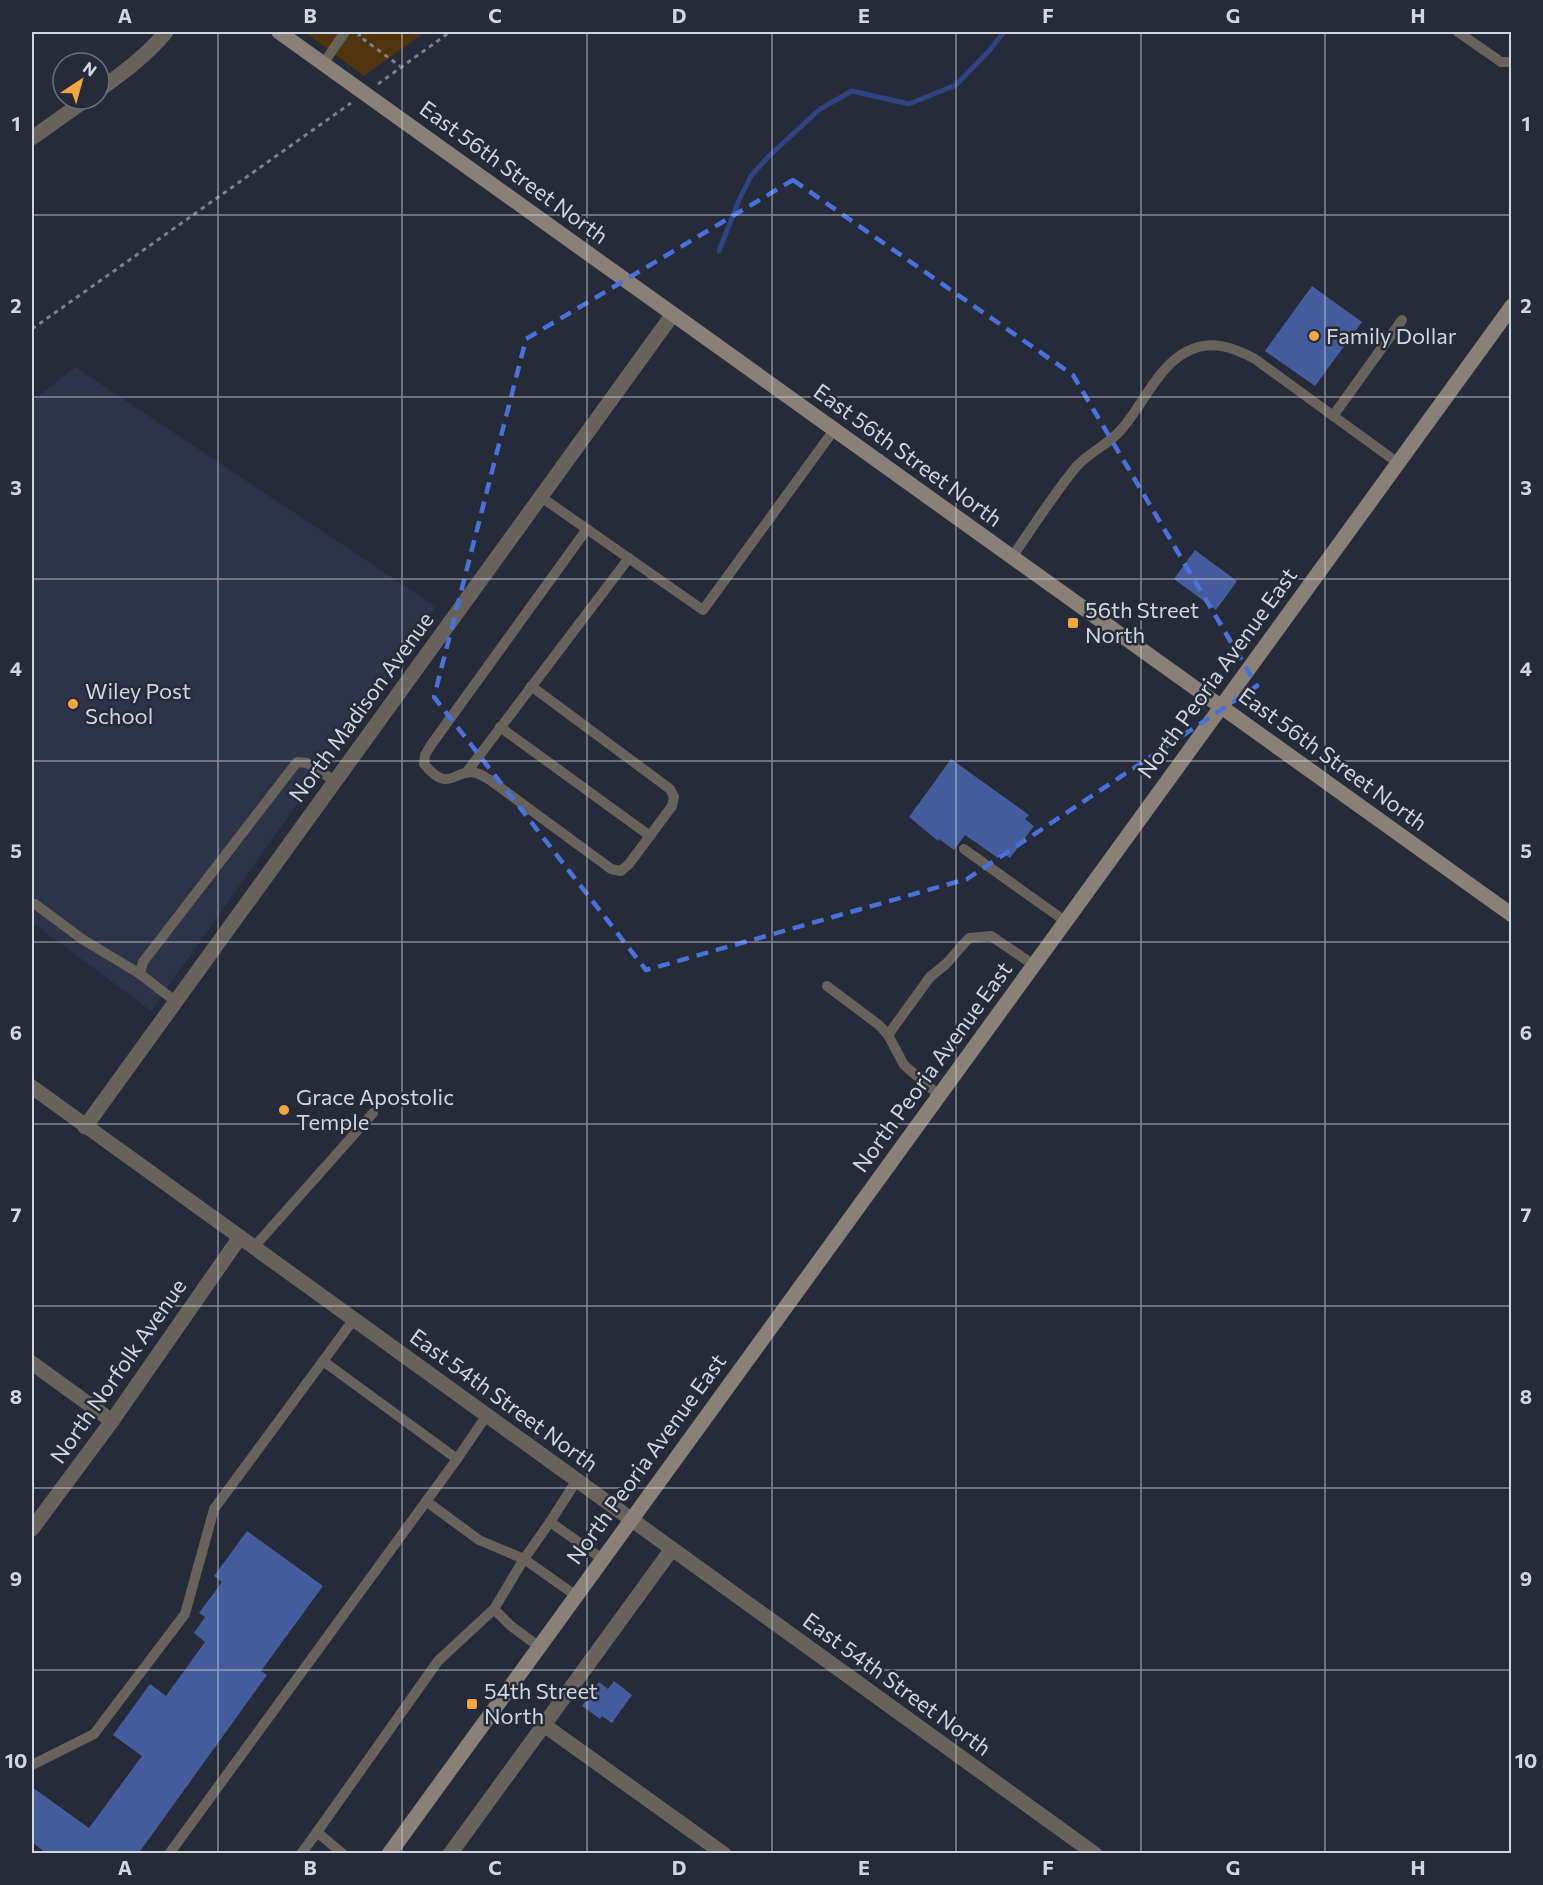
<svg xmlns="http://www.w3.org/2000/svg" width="1543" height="1885" font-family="Commissioner,sans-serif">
<rect width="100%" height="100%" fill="#262b39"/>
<path fill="#2d3447" d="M75 367 436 607 151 1011 32 922V401Z"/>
<path fill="#50340d" d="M305 32H425L364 76Z"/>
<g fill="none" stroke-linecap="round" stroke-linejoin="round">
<path stroke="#2e4380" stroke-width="5" d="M719 251 739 200 751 176 768 157 820 109 852 91 909 104 956 85 989 51 1004 32"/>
</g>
<g fill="#455c9c">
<path d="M1312 286 1362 322 1315 386 1265 351Z"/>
<path d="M1195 550 1237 581 1216 610 1174 579Z"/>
<path d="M951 759 1029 815 1025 819 1034 826 1010 858 1002 852 998 858 965 835 954 850 939 839 938 841 909 817Z"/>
<path d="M247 1531 323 1586 261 1671 267 1675 138 1854H47L32 1842V1787L89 1828 142 1756 113 1735 150 1684 166 1696 205 1642 194 1633 205 1617 199 1613 222 1582 214 1576Z"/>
<path d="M614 1681 632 1695 612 1723 602 1716 600 1719 582 1706 599 1682 608 1689Z"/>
</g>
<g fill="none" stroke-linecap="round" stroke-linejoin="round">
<g stroke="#7b7f8b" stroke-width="3" stroke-dasharray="4.5 4.5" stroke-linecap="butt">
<path d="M361 32 359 36 400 66"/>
<path d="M378 84 450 32"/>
<path d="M32 329 351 103"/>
</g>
<g stroke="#67625c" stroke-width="10">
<path d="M1458 32 1501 62H1512"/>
<path d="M323 64 345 32"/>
<path d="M1333 416 1402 320"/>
<path d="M541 497 703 610 834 430"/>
<path d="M1012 557C1033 527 1053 495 1076 467 1088 453 1106 446 1119 432 1141 409 1157 367 1186 352 1210 339 1233 347 1255 359L1398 463"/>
<path d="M531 686 670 789 674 797 672 806 629 864 621 871 611 869 603 863 490 780C486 778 481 774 476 773 454 768 450 795 424 764L425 755 431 745 587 529"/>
<path d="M500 727 650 836"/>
<path d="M466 773 629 558"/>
<path d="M964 849 1065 921"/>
<path d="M35 904 82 939 140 974"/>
<path d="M827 986 879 1025 888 1035 904 1065 939 1095"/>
<path d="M175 1001 140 974 143 962 297 762 307 763 335 781"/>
<path d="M888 1035 930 977 946 964 969 938 991 936 1034 965"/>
<path d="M254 1247 373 1113"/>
<path d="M323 1361 457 1459 487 1415"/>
<path d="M577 1480 550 1522 601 1558"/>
<path d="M426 1501 479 1540 524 1559 494 1609 511 1626 538 1646"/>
<path d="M550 1522 524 1559 575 1595"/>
<path d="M32 1765 94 1734 185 1614 214 1509 354 1319"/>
<path d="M169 1854 457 1459"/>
<path d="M301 1854 317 1832"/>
<path d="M343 1854 317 1832 438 1661 494 1609"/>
</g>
<g stroke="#67625c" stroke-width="15">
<path d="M99 90C123 73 147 55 166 32"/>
<path d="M32 138 87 99"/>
<path d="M32 1087 1095 1854"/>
<path d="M85 1127 673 314"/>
<path d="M32 1363 112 1421"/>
<path d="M32 1529 112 1421 240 1237"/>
<path d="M544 1725 724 1854"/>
<path d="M450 1854 672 1549"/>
</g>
<g stroke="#898077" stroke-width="15">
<path d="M279 32 1512 915"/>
<path d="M389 1854 1512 306"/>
</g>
</g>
<path fill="none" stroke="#4a70da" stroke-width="4.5" stroke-dasharray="12 8" stroke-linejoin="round" d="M793 180 1073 375 1257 686 967 879 646 970 434 697 526 339Z"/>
<path fill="none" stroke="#d1d5de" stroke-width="1.5" stroke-opacity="0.55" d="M218 32V1854M402 32V1854M587 32V1854M772 32V1854M956 32V1854M1141 32V1854M1325 32V1854M32 215H1512M32 397H1512M32 579H1512M32 761H1512M32 942H1512M32 1124H1512M32 1306H1512M32 1488H1512M32 1670H1512"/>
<g fill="#f1a640" stroke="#262b39" stroke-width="2">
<circle cx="1314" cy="336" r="6"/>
<rect x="1067" y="617" width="12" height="12" rx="3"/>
<circle cx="73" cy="704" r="6"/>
<circle cx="284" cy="1110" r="6"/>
<rect x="466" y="1698" width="12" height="12" rx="3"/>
</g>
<g text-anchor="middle" stroke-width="5" stroke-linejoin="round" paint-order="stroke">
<g font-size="22" fill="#d1d5de" stroke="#262b39">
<text transform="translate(514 172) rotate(36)" y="8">East 56th Street North</text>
<text transform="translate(908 455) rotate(36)" y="8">East 56th Street North</text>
<text transform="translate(1217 673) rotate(-54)" y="8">North Peoria Avenue East</text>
<text transform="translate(361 707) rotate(-54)" y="8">North Madison Avenue</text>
<text transform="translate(1333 759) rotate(36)" y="8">East 56th Street North</text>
<text transform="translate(932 1067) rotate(-54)" y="8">North Peoria Avenue East</text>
<text transform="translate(118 1371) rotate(-55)" y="8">North Norfolk Avenue</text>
<text transform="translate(504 1400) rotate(36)" y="8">East 54th Street North</text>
<text transform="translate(646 1459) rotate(-54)" y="8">North Peoria Avenue East</text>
<text transform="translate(897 1684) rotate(36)" y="8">East 54th Street North</text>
</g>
<g font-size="22" fill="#d1d5de" stroke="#262b39" text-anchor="start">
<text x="1326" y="344">Family Dollar</text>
<text x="1085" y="618">56th Street<tspan x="1085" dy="25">North</tspan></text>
<text x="85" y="699">Wiley Post<tspan x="85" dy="25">School</tspan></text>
<text x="296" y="1105">Grace Apostolic<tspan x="296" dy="25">Temple</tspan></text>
<text x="484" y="1699">54th Street<tspan x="484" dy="25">North</tspan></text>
</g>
</g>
<rect width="1543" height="1885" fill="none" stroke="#262b39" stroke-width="66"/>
<g transform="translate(81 81) rotate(36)"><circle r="28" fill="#262b39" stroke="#6a6f7b" stroke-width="1.5"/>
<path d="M0-4.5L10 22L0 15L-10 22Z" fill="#f1a640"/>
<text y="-9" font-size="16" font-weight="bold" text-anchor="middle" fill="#d1d5de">N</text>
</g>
<rect x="33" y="33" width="1477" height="1819" fill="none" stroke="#d1d5de" stroke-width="2"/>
<g font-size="20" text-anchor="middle" font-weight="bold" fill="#d1d5de">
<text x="125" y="23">A</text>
<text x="310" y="23">B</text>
<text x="495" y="23">C</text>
<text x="679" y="23">D</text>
<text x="864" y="23">E</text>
<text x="1048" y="23">F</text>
<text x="1233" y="23">G</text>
<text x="1418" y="23">H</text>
<text x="16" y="131">1</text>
<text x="1526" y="131">1</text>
<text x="16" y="313">2</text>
<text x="1526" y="313">2</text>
<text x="16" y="495">3</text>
<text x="1526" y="495">3</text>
<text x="16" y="676">4</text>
<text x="1526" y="676">4</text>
<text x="16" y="858">5</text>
<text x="1526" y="858">5</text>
<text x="16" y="1040">6</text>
<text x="1526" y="1040">6</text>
<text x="16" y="1222">7</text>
<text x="1526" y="1222">7</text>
<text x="16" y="1404">8</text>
<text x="1526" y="1404">8</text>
<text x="16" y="1586">9</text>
<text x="1526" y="1586">9</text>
<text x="16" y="1768">10</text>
<text x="1526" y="1768">10</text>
<text x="125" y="1875">A</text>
<text x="310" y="1875">B</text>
<text x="495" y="1875">C</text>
<text x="679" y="1875">D</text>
<text x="864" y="1875">E</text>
<text x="1048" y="1875">F</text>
<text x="1233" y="1875">G</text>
<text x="1418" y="1875">H</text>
</g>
</svg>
